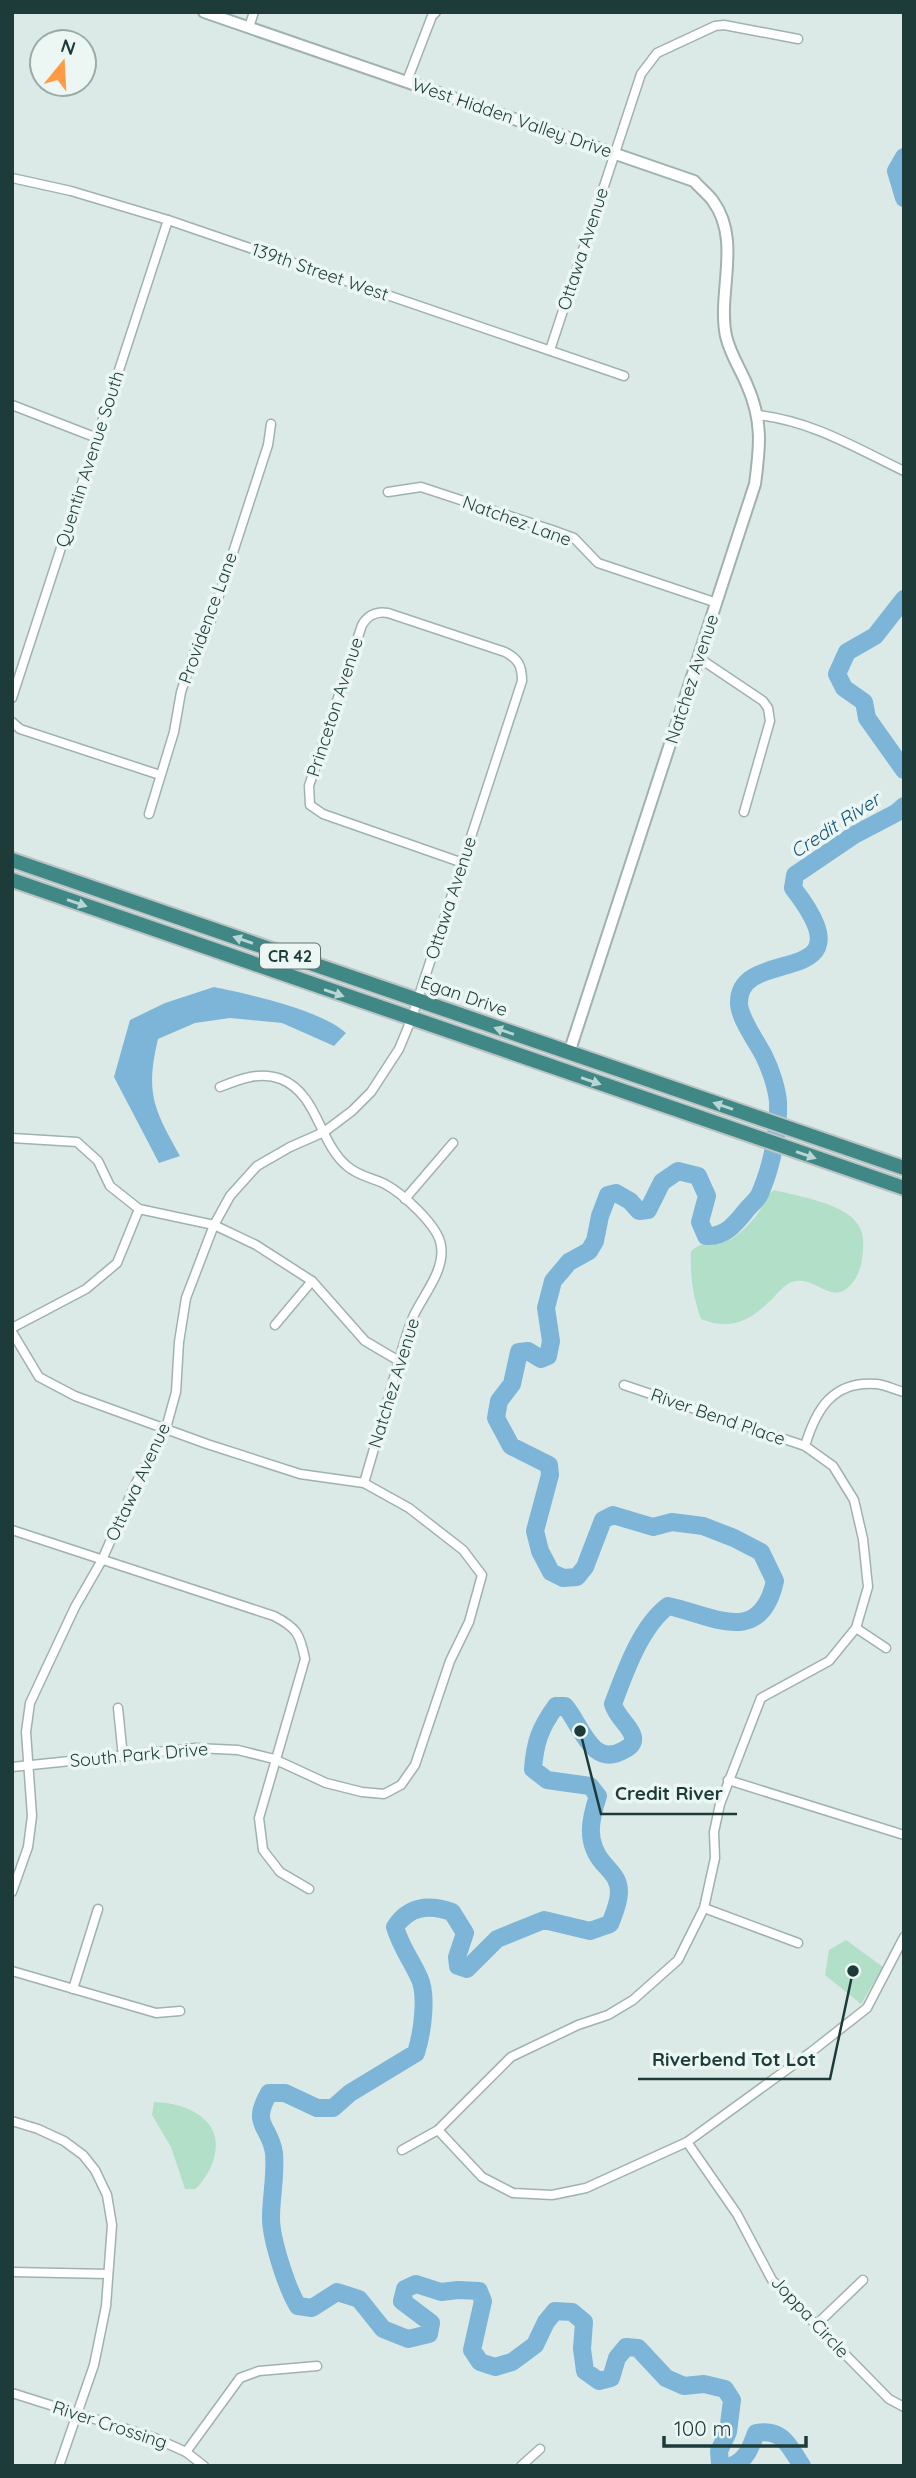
<svg xmlns="http://www.w3.org/2000/svg" width="916" height="2478" font-family="Quicksand,sans-serif">
<rect width="100%" height="100%" fill="#dceae7"/>
<g fill="#b1dfc8">
<path d="M774 1190C797 1196 850 1204 860 1228 865 1238 863 1249 862 1260 860 1272 854 1285 843 1291 827 1299 812 1275 792 1282 784 1285 778 1293 772 1299 750 1321 731 1331 701 1319 693 1297 690 1276 691 1252 700 1239 718 1247 731 1239 741 1233 752 1222 759 1212 764 1204 766 1195 774 1190Z"/>
<path d="M846 1940 883 1967 861 2004 825 1975 829 1950Z"/>
<path d="M154 2102C192 2103 230 2124 211 2167 206 2176 203 2182 195 2189H185L171 2147 152 2115Z"/>
</g>
<path fill="#7cb5d7" d="M214 987C248 994 321 1010 346 1033L334 1046 282 1023 230 1018 195 1023 158 1039C145 1094 154 1109 180 1156L159 1163 114 1077 130 1020 165 1003Z"/>
<g fill="none" stroke-linecap="round" stroke-linejoin="round">
<g stroke="#7cb5d7" stroke-width="18">
<path d="M904 157 896 171 904 198"/>
<path d="M904 599 875 636 847 652 837 674 844 688 864 702 867 718 904 770"/>
<path d="M724 2466 720 2463 719 2451 728 2432 732 2400 725 2389 704 2384 684 2386 666 2378 638 2348 626 2347 617 2358 611 2378 599 2381 585 2371 582 2349 584 2322 572 2312 555 2311 546 2322 535 2345 512 2362 495 2367 480 2362 472 2350 483 2301 479 2291 458 2290 441 2292 416 2284 405 2289 402 2301 431 2323 429 2334 408 2339 383 2329 359 2299 337 2292 312 2308 298 2306C287 2289 271 2239 271 2218 271 2197 276 2175 274 2153 270 2125 250 2126 269 2093H285L317 2108H333L350 2093 416 2053C422 2034 428 1995 419 1977 410 1958 401 1947 395 1927 409 1906 429 1904 452 1912L465 1933 457 1957 458 1966 467 1969 497 1939 544 1920 590 1931 610 1924C614 1914 619 1903 619 1892 619 1879 612 1873 604 1864 585 1843 590 1820 598 1796L590 1786 547 1780 533 1769C535 1742 540 1728 556 1706H565C581 1724 591 1769 624 1750 630 1747 634 1744 633 1737 631 1726 617 1718 613 1704 625 1672 641 1626 668 1606 712 1615 760 1648 775 1581L761 1552 734 1538 703 1526 672 1522 653 1527 613 1515 603 1520 585 1567 577 1577 563 1578 551 1572 540 1551 535 1531 550 1475 549 1465 511 1446 496 1418 499 1401 512 1384 519 1352 528 1351 541 1359 548 1356 551 1341 546 1308 553 1281 569 1262 589 1251 595 1241 600 1216 608 1195 616 1193 630 1201 639 1211 648 1210 662 1182 678 1171 698 1176 707 1196 700 1222 706 1236C726 1237 736 1223 748 1208 753 1203 759 1198 761 1191 772 1165 779 1130 778 1102 777 1088 770 1068 764 1056 757 1042 739 1018 739 1003 738 943 874 993 793 888L795 875 854 835 896 813 904 806"/>
<path d="M731 2466C746 2461 751 2447 756 2433 783 2428 789 2446 802 2466"/>
</g>
<defs>
<g id="minor">
<path d="M249 27 254 12"/>
<path d="M407 81 432 16 436 12"/>
<path d="M12 178 71 191 168 220 624 376"/>
<path d="M550 350 641 74 657 53 715 26 724 25 798 39"/>
<path d="M12 405 97 438"/>
<path d="M758 415C812 421 856 448 904 471"/>
<path d="M388 492 421 487 552 530 574 538 598 563 717 603"/>
<path d="M699 658 763 701 768 708 770 721 744 812"/>
<path d="M12 698 168 220"/>
<path d="M12 722 20 729 160 775"/>
<path d="M149 814 174 732 181 692 193 656 211 620 268 445 271 424"/>
<path d="M220 1087C240 1079 260 1071 281 1079 318 1094 319 1143 347 1166 358 1176 373 1178 385 1184 403 1194 439 1226 441 1246 445 1270 424 1294 414 1315 405 1335 400 1359 393 1381 384 1415 374 1449 364 1483"/>
<path d="M12 1138 77 1142 98 1161 110 1186 139 1209 214 1225 256 1245 312 1281 365 1341 399 1361"/>
<path d="M405 1199 453 1143"/>
<path d="M275 1325 312 1281"/>
<path d="M12 1328 86 1289 117 1263 139 1209"/>
<path d="M12 1332 39 1377 75 1396 207 1444 300 1474 364 1483 409 1508 463 1550 482 1575 469 1622 450 1661 415 1765 401 1785 384 1794 362 1792 326 1783 274 1759 238 1750 196 1748 12 1767"/>
<path d="M805 1446C816 1409 833 1380 877 1384 886 1385 895 1390 904 1392"/>
<path d="M12 1530 274 1616C297 1628 300 1634 305 1659L259 1818 263 1850 280 1872 309 1889"/>
<path d="M856 1628 886 1648"/>
<path d="M118 1708 123 1757"/>
<path d="M728 1780 904 1835"/>
<path d="M12 1892 28 1847 32 1816 26 1732 30 1703 75 1607 102 1560 135 1485 166 1428 176 1392 179 1342 186 1298 214 1225 230 1196 257 1166 290 1147 324 1132 352 1111 371 1092 399 1049 411 1020 522 681C522 665 518 659 505 652L388 613C376 611 368 615 362 625L309 786 310 805 323 814 463 863"/>
<path d="M704 1908 798 1943"/>
<path d="M12 1971 156 2013 180 2011"/>
<path d="M73 1989 98 1909"/>
<path d="M12 2121 38 2129 64 2141 83 2155 95 2170 107 2195 112 2225 106 2306 94 2365 59 2466"/>
<path d="M438 2130 482 2177 513 2193 552 2195 586 2188 687 2142 811 2052 867 2008 904 1937"/>
<path d="M687 2142 737 2214 772 2280 889 2399 904 2407"/>
<path d="M402 2150 438 2130 511 2057 578 2025 608 2015 633 2000 678 1960 704 1908 715 1858 714 1832 720 1804 761 1698 829 1661 856 1628 868 1587 863 1539 854 1500 833 1466 805 1446 624 1385"/>
<path d="M12 2272 108 2274"/>
<path d="M816 2325 863 2280"/>
<path d="M12 2393 155 2438 186 2452 204 2466"/>
<path d="M186 2452 240 2378 259 2371 317 2366"/>
<path d="M521 2466 540 2449"/>
</g>
<path id="tertiary" d="M204 12 694 181C700 188 708 194 713 201 742 241 717 292 726 336 730 354 740 368 747 385 763 421 760 447 755 484L569 1053"/>
<g id="trunk">
<path d="M12 860 904 1168"/>
<path d="M12 880 904 1188"/>
</g>
</defs>
<use href="#minor" stroke="#9fb2af" stroke-width="11"/>
<use href="#tertiary" stroke="#9fb2af" stroke-width="14"/>
<use href="#trunk" stroke="#bbc4c4" stroke-width="18"/>
<use href="#minor" stroke="#fff" stroke-width="8"/>
<use href="#tertiary" stroke="#fff" stroke-width="10"/>
<use href="#trunk" stroke="#408886" stroke-width="14"/>
</g>
<defs><path id="oneway-solid" d="M-6-.8H1V-3.2L6.5 0L1 3.2V.8H-6Z" transform="scale(1.75)"/></defs>
<g fill="#b8d6d3">
<use href="#oneway-solid" transform="translate(77 903) rotate(19)"/>
<use href="#oneway-solid" transform="translate(243 940) rotate(-161)"/>
<use href="#oneway-solid" transform="translate(334 993) rotate(19)"/>
<use href="#oneway-solid" transform="translate(504 1031) rotate(-161)"/>
<use href="#oneway-solid" transform="translate(591 1081) rotate(19)"/>
<use href="#oneway-solid" transform="translate(723 1106) rotate(-161)"/>
<use href="#oneway-solid" transform="translate(806 1155) rotate(19)"/>
</g>
<g text-anchor="middle" stroke-width="7" stroke-linejoin="round" paint-order="stroke">
<rect fill="#ecf7f4" stroke="#5a7371" stroke-width="2" x="260" y="943.5" width="60" height="25" rx="5"/>
<g font-size="16" font-weight="bold" fill="#1c3b39">
<text x="290" y="962">CR 42</text>
</g>
<g font-size="18" fill="#1c3b39" stroke="#ecf7f4">
<text transform="translate(512 118) rotate(19)" y="6">West Hidden Valley Drive</text>
<text transform="translate(583 249) rotate(-72)" y="6">Ottawa Avenue</text>
<text transform="translate(320 272) rotate(19)" y="6">139th Street West</text>
<text transform="translate(90 459) rotate(-72)" y="6">Quentin Avenue South</text>
<text transform="translate(517 521) rotate(20)" y="6">Natchez Lane</text>
<text transform="translate(208 618) rotate(-70)" y="6">Providence Lane</text>
<text transform="translate(692 679) rotate(-72)" y="6">Natchez Avenue</text>
<text transform="translate(335 707) rotate(-72)" y="6">Princeton Avenue</text>
<text transform="translate(451 898) rotate(-72)" y="6">Ottawa Avenue</text>
<text transform="translate(464 996) rotate(19)" y="6">Egan Drive</text>
<text transform="translate(394 1383) rotate(-73)" y="6">Natchez Avenue</text>
<text transform="translate(718 1417) rotate(19)" y="6">River Bend Place</text>
<text transform="translate(138 1482) rotate(-65)" y="6">Ottawa Avenue</text>
<text transform="translate(139 1755) rotate(-5)" y="6">South Park Drive</text>
<text transform="translate(810 2317) rotate(47)" y="6">Joppa Circle</text>
<text transform="translate(110 2425) rotate(18)" y="6">River Crossing</text>
</g>
<g font-size="19" font-style="italic" fill="#11537d" stroke="#ecf7f4">
<text transform="translate(835 825) rotate(-33)" y="7">Credit River</text>
</g>
</g>
<path fill="none" stroke="#1c3b39" stroke-width="2.5" d="M580 1731L601 1814H737M853 1971L830 2079H638"/>
<g fill="#1c3b39" stroke="#ecf7f4" stroke-width="2.5">
<circle cx="580" cy="1731" r="7"/>
<circle cx="853" cy="1971" r="7"/>
</g>
<g font-size="19" text-anchor="middle" font-weight="bold" fill="#1c3b39" stroke="#ecf7f4" stroke-width="7" stroke-linejoin="round" paint-order="stroke">
<text x="669" y="1800">Credit River</text>
<text x="734" y="2066">Riverbend Tot Lot</text>
</g>
<rect width="916" height="2478" fill="none" stroke="#1c3b39" stroke-width="28"/>
<g transform="translate(63 63) rotate(18)"><circle r="33" fill="#ecf7f4" stroke="#99aca9" stroke-width="2"/>
<path d="M0-5L12 26L0 18L-12 26Z" fill="#ff9b45"/>
<text y="-10" font-size="19" font-weight="bold" text-anchor="middle" fill="#1c3b39">N</text>
</g>
<path d="M664 2436v10h142v-10" fill="none" stroke="#1c3b39" stroke-width="3.5"/>
<text x="674" y="2436" font-size="21" fill="#1c3b39" stroke="#ecf7f4" stroke-width="5" paint-order="stroke">100 m</text>
</svg>
